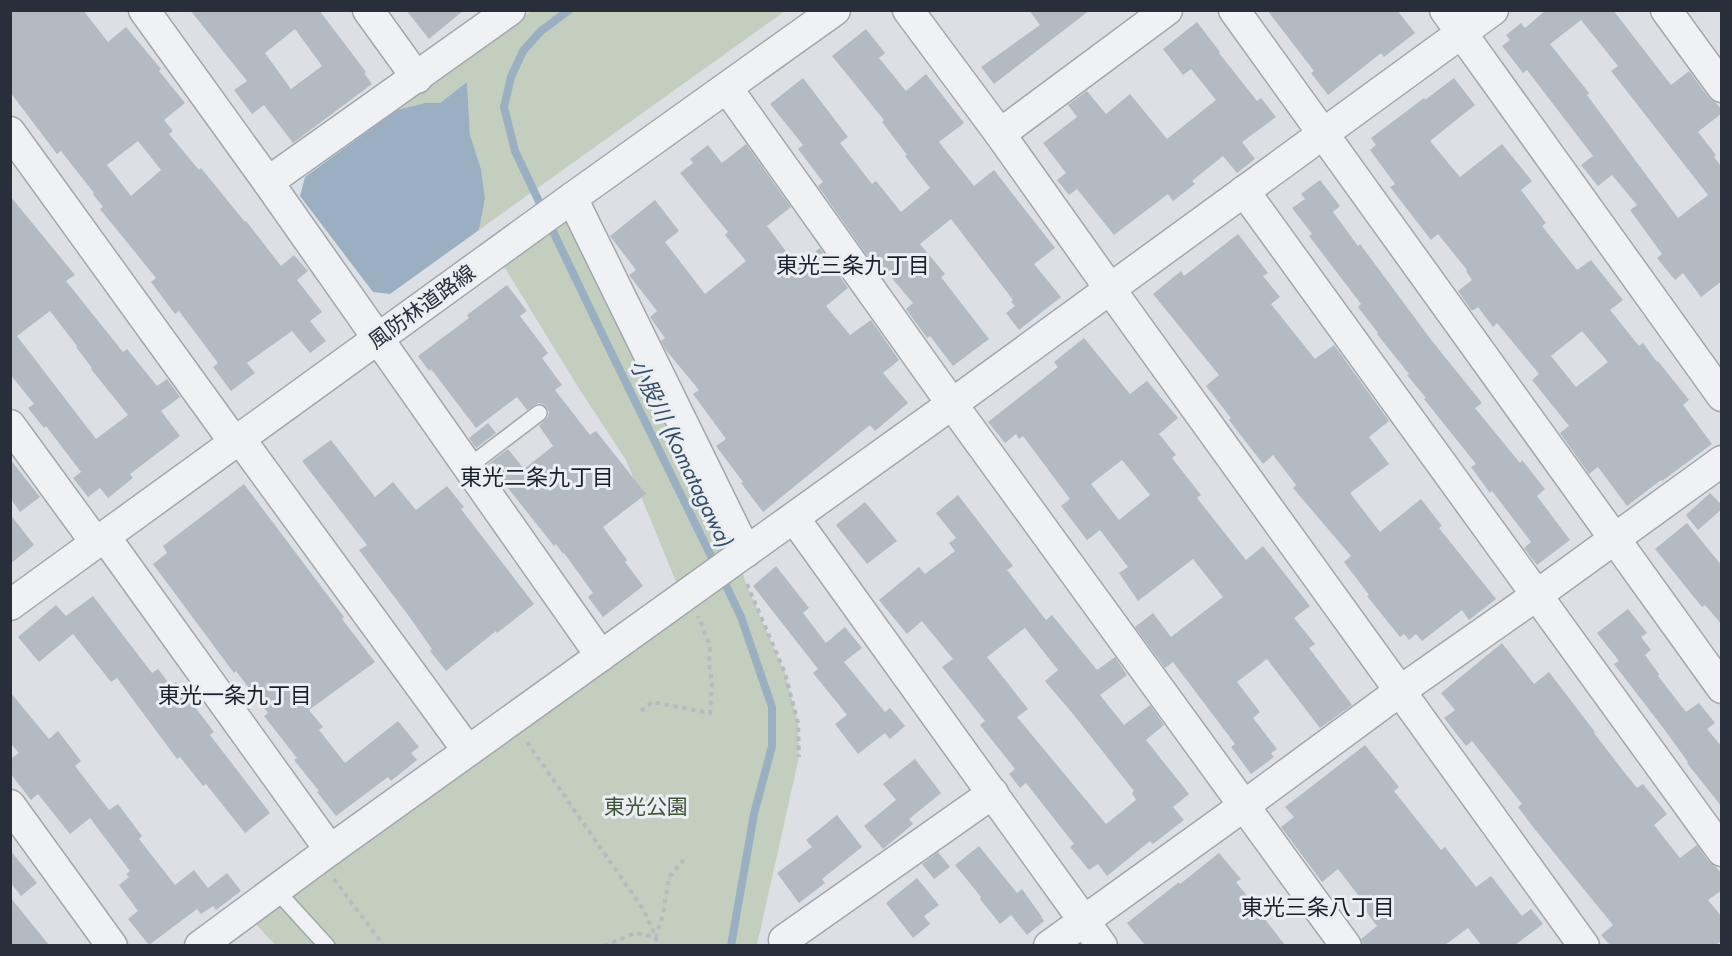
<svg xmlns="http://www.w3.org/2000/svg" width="1732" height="956" font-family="Jost,'Noto Sans JP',sans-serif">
<rect width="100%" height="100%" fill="#dce0e5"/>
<g fill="#c3cebe">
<path d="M531 11H785L479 230 485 198 481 169 470 135 467 82 440 103H425L397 110Z"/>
<path d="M566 212 734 550 679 589 626 460 578 387 500 260Z"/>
<path d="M742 568 745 581 785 673 798 723 799 757 757 945 276 946 253 921Z"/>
</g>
<path fill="#9ab0c2" d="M467 82 470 135 481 169 485 198 479 230 390 294 373 292 300 196 305 177 397 110 425 103H440Z"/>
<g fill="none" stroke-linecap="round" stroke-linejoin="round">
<g stroke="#9ab0c2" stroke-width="8">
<path d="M543 210 515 151 504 107 511 77 523 51 541 31 569 10"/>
<path d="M548 221 607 344 716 566"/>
<path d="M722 577 741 617 772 707V746L754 814 731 946"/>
</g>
</g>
<g fill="#b4bac1" fill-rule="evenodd">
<path d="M10 10H83L108 42 126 27 161 69 159 71 185 103 164 120 173 131 169 134 199 170 201 168 245 222 246 221 281 266 294 255 308 271 297 280 322 312 310 321 326 341 310 353 292 331 247 363 255 373 231 391 213 367 218 363 179 311 175 314 151 282 156 278 100 209 103 207 93 194 94 193 61 151 57 154 10 92ZM138 141 161 170 131 196 107 165Z"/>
<path d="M190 10H319L366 72 364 73 372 84 293 143 264 105 252 114 234 90 247 81ZM295 29 322 66 291 89 265 53Z"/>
<path d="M406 10H464L429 39Z"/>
<path d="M1029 10H1090L994 84 981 67 1040 25Z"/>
<path d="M1267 10H1397L1415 33 1384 57 1381 53 1328 95 1311 73 1314 71Z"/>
<path d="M1546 10H1613L1671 85 1689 71 1708 97 1716 103 1722 110V113L1698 132 1716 155 1714 157 1722 167V281L1701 297 1683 273 1675 280 1657 258 1662 254 1630 210 1637 205 1612 175 1598 186 1581 165 1593 156 1527 70 1523 73 1502 46 1510 40 1506 35 1521 23 1525 28ZM1581 20 1618 66 1611 71 1708 195 1678 218 1587 95 1589 93 1550 44Z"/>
<path d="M1197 22 1220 52 1219 53 1257 101 1261 98 1276 117 1242 142 1255 159 1237 173 1223 156 1192 181 1195 184 1173 201 1168 194 1114 235 1077 189 1069 195 1057 180 1066 173 1043 143 1077 117 1068 105 1087 91 1106 114 1130 94 1167 139 1216 100 1191 69 1183 75 1163 49Z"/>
<path d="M866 29 885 53 879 58 906 91 926 74 964 123 939 142 974 186 994 170 1055 248 1034 264 1061 297 1019 330 1006 313 1015 306 1011 302 1013 300 951 219 920 244 945 274 941 277 989 339 953 366 930 336 927 338 906 309 913 303 885 270 880 274 818 186 823 182 798 149 803 145 770 104 803 78 848 137 840 143 872 184 876 181 901 212 930 188 905 156 907 155 882 122 884 120 832 56Z"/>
<path d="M1454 78 1475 105 1430 141 1460 177 1502 144 1532 181 1521 190 1546 223 1542 226 1577 270 1591 260 1623 300 1610 310 1639 346 1643 343 1657 362 1658 361 1689 400 1683 405 1712 444 1662 481 1661 480 1627 506 1598 467 1589 474 1560 433 1569 426 1532 380 1539 374 1497 323 1493 327 1478 307 1474 310H1471L1458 291 1472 280 1466 271 1467 270 1438 234 1431 240 1390 187 1395 184 1370 150 1376 145 1371 138 1424 98 1425 100ZM1582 331 1608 362 1576 387 1551 356Z"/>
<path d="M746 144 791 207 767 226 797 266 820 248 848 288 826 306 850 335 871 320 899 360 883 373 908 403 875 431 870 425 763 512 741 483 743 482 716 446 726 439 693 394 699 390 665 349 661 341 665 338 650 317 657 311 629 275 636 270 610 236 655 200 679 231 665 242 705 294 746 261 725 235 728 232 680 173 693 163 690 159 708 145 722 163Z"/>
<path d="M1320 180 1340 206 1333 212 1358 246 1360 244 1432 341 1482 403 1475 408 1520 463 1522 460 1545 489 1537 496 1570 540 1537 565 1524 548 1531 542 1492 491 1490 493 1471 467 1476 464 1424 399 1426 398 1407 375 1409 374 1377 334 1378 333 1358 307 1361 304 1309 236 1312 234 1292 208 1305 199 1301 194Z"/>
<path d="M10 196 75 275 66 281 123 352 127 349 157 386 167 379 180 397 161 411 180 436 130 474 133 478 108 498 100 488 88 497 73 478 81 472 46 426 44 428 28 408 34 404 10 374ZM50 311 77 346 76 347 92 368 91 369 128 415 96 439 17 336Z"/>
<path d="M1238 234 1268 273 1263 276 1280 297 1271 304 1315 359 1334 345 1389 421 1369 437 1389 464 1350 493 1380 532 1421 499 1442 526 1439 528 1496 599 1469 620 1462 610 1422 641 1416 634 1409 640 1404 634 1400 637 1367 596 1369 595 1344 562 1351 556 1293 488 1296 485 1273 455 1263 464 1229 420 1231 418 1206 386 1219 375 1153 294 1181 271 1184 276Z"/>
<path d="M507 285 527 311 520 316 548 353 542 358 562 385 555 390 590 435 596 431 646 494 603 527 627 560 625 562 643 586 603 617 588 597 593 593 564 553 563 554 556 544 554 546 500 478 498 480 488 464 508 449 524 469 553 446 539 426 548 417 549 412 547 408 543 404 538 403 527 410 517 397 476 428 431 369 429 371 418 356 469 318 467 315Z"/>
<path d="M1084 338 1130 394 1147 381 1178 418 1159 434 1176 455 1172 458 1201 495 1197 498 1246 560 1263 546 1310 606 1294 618 1315 644 1309 648 1352 705 1320 728 1267 659 1237 682 1260 712 1253 718 1277 749 1271 753 1274 757 1251 774 1231 747 1235 744 1173 662 1165 668 1135 627 1153 613 1171 637 1223 597 1193 559 1138 601 1119 573 1128 567 1100 530 1087 540 1061 506 1070 499 1023 436 1019 439 1016 434 1005 443 988 422 1058 367 1054 362ZM1122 460 1150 495 1119 520 1091 484Z"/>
<path d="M488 423 496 433 476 448 469 438Z"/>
<path d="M331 440 375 497 393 482 416 510 447 486 464 507 461 509 534 604 497 633 496 631 446 671 430 651 432 649 408 615 359 550 367 545 302 461Z"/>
<path d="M10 459 40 497 20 512 10 498Z"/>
<path d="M244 484 344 617 342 619 375 662 309 710 323 727 319 730 345 763 398 721 419 747 411 753 417 760 391 781 388 777 336 816 317 792 319 791 294 760 297 758 264 716 268 713 236 671 234 673 153 564 167 553 163 546Z"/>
<path d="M1710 493 1722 505V509L1698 530 1686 515Z"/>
<path d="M958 495 1013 566 1007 570 1046 620 1052 615 1097 670 1115 657 1127 675 1100 695 1124 725 1150 705 1164 725 1146 740 1189 794 1173 807 1184 820 1153 844 1150 841 1107 876 1098 864 1089 870 1070 847 1074 844 1026 783 1020 788 1009 774 1015 769 980 725 985 721 942 667 953 659 922 621 907 634 879 600 919 567 925 574 955 551 949 543 956 538 936 513ZM1025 628 1058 670 1045 681 1073 714 1134 791 1132 793 1136 800 1106 824 1017 717 1028 709 987 657Z"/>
<path d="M865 502 897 541 867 564 836 525Z"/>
<path d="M10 514 34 545 10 564Z"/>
<path d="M1687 523 1722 566V625L1705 605 1702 607 1655 549Z"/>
<path d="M776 566 809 608 803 613 826 643 845 627 862 648 844 662 885 712 890 708 905 726 890 739 885 733 858 754 835 724 847 715 813 673 818 669 753 586Z"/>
<path d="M93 596 152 673 158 669 171 686 176 682 214 732 210 735 270 813 245 833 206 784 203 786 180 757 177 759 117 678 111 682 73 634 39 662 18 637 56 605 66 616Z"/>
<path d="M1628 609 1647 633 1641 637 1651 650 1645 655 1659 674 1658 676 1686 712 1699 703 1715 723 1707 729 1722 747V807L1687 763 1688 762 1664 729 1614 664 1619 661 1597 633Z"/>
<path d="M1502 643 1534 684 1549 672 1595 732 1594 733 1624 772 1637 788 1643 784 1667 814 1654 825 1680 858 1697 845 1708 861 1716 867 1722 874V890L1708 900 1722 917V941L1715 945H1610L1601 935 1613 925 1533 827 1518 807 1522 804 1472 741 1466 746 1444 718 1455 710 1441 693Z"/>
<path d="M10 692 49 739 58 731 81 761 75 766 109 810 118 804 142 836 139 839 175 885 194 870 208 888 227 873 241 891 216 910 213 906 201 914 197 909 149 945 128 919 138 911 119 885 129 877 126 874 130 871 90 818 70 834 38 794 31 800 10 773V759L19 753 10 743Z"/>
<path d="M1365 745 1399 787 1394 791 1441 850 1445 847 1476 887 1491 876 1522 916 1531 909 1543 924 1515 945H1481L1468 928 1445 945H1363L1361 939 1377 926 1362 906 1365 904 1338 869 1322 882 1281 827 1294 817 1285 807Z"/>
<path d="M915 759 941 793 909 819 913 824 883 849 864 826 896 800 883 784Z"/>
<path d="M837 815 862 847 822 879 825 883 799 903 777 873 812 847 806 840Z"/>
<path d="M979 846 1017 893 1022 889 1042 917H1041L1044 921 1027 935 1011 915 1000 924 980 899 981 897 955 865Z"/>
<path d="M10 850 37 883 21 896 10 882Z"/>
<path d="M938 852 950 867 934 879 922 864Z"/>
<path d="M1219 853 1241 879 1236 882 1285 945H1145L1127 923 1179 882 1180 884Z"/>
<path d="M917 878 939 905 924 916 930 924 913 938 886 903Z"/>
<path d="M10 897 49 945H10Z"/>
</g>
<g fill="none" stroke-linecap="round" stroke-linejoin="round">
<defs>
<g id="service">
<path d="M468 467 539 413"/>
<path d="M276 890 327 946"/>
</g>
<g id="minor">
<path d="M144 10 268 182 601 656"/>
<path d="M368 10 417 78"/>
<path d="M908 10 1000 134 1110 289 1584 946"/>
<path d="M1234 10 1722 688"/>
<path d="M1445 10 1722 396"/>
<path d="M1666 10 1722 87"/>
<path d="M727 88 952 404 1346 946"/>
<path d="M10 132 235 443"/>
<path d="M1000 134 1167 10"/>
<path d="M268 182 510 10"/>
<path d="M1244 191 1722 851"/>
<path d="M572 198 746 552"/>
<path d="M10 425 96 543"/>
<path d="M240 439 468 751"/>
<path d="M794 518 1102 946"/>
<path d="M105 537 330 850"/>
<path d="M10 605 572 198 835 10"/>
<path d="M10 805 112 946"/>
<path d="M200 946 330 850 952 404 1493 10"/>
<path d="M788 946 784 940 993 793"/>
<path d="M1049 946 1245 805 1400 691 1537 595 1722 461"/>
</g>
</defs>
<use href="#service" stroke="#a2a7ae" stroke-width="18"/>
<use href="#minor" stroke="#a2a7ae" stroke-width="33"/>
<g stroke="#b7bbc0" stroke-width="4" stroke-dasharray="4.5 4.5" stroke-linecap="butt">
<path d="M747 584 785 673 798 723 799 757"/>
<path d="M641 711 652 702 710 713 712 684 709 663 710 646 698 616"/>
<path d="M527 742 643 909 656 937V946"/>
<path d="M334 879 384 946"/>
<path d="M604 946 635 933 656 937 663 915 669 877 687 856"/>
</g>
<use href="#service" stroke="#eff1f4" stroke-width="15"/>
<use href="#minor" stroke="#eff1f4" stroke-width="30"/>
</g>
<g text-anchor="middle" stroke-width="6" stroke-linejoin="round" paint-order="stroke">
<g font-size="21" fill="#282f3a" stroke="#ebeff3">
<text transform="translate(422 307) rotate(-36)" y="7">風防林道路線</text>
</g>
<g font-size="21" fill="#3e5436" stroke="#ebeff3">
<text x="646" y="814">東光公園</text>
</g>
<g font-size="22" fill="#1a202b" stroke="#ebeff3">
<text x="853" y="273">東光三条九丁目</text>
<text x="537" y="485">東光二条九丁目</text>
<text x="235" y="703">東光一条九丁目</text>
<text x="1318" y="915">東光三条八丁目</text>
</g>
<g font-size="22" font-style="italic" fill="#36506a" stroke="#ebeff3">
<text transform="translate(682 453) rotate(64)" y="8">小股川 (Komatagawa)</text>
</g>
</g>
<rect width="1732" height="956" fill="none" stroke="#282f3a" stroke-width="24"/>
</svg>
